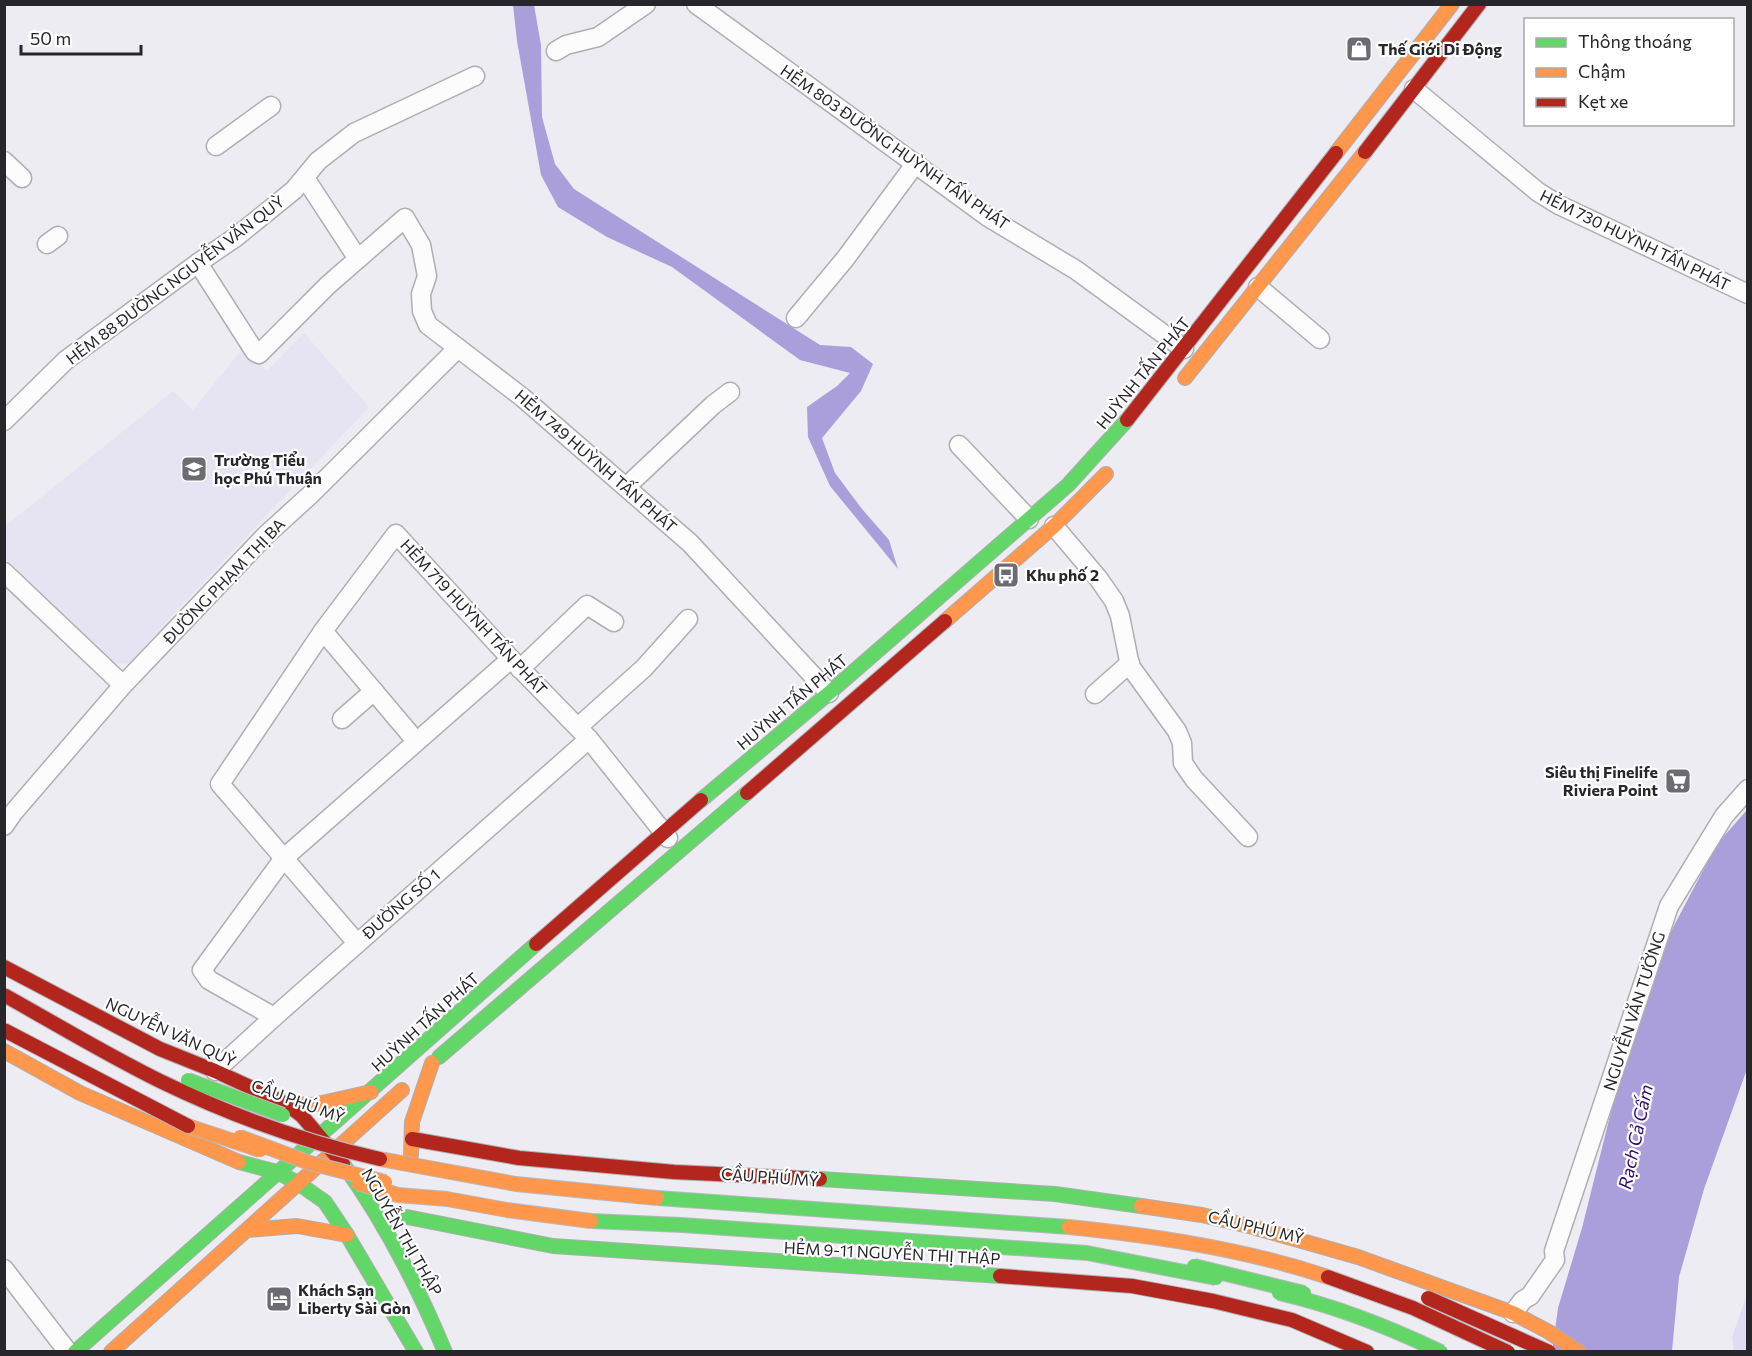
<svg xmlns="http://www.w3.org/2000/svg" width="1752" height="1356" font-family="Commissioner,sans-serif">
<rect width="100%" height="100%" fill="#ececf2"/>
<path fill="#e6e4f3" d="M304 333 369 407 177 610 130 663 115 664 5 558 4 527 173 391 193 410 243 348 267 371Z"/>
<path fill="#dfdcf4" d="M1747 1281V1351H1734L1732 1337 1746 1298Z"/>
<g fill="#aa9edb">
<path d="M513 5H534L541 45 542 117 555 164 574 189 820 345 851 347 873 364 861 391 822 438 835 473 862 509 889 540 898 569 830 486 808 437 807 407 837 386 850 373 800 360 672 267 607 237 558 207 541 175 517 41Z"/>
<path d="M1747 810V1069L1704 1189 1679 1277 1672 1351 1552 1352 1558 1308 1582 1228 1614 1100 1657 958 1717 844Z"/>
</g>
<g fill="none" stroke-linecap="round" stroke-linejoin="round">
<defs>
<g id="street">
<path d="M696 4 988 217 1076 270 1184 349"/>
<path d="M556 51 566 45 598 37 646 4"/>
<path d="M1414 89 1538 192 1559 205 1748 294"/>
<path d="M216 146 271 106"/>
<path d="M4 161 22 178"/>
<path d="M305 178 358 259"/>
<path d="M47 244 58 236"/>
<path d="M198 263 255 352 259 354 328 285 405 218 421 245 427 276 421 294 422 311 428 325 522 397 690 543 829 693"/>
<path d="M1258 287 1320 339"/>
<path d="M796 318 845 259 916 163"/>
<path d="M4 421 66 360 198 263 236 237 294 190 318 161 354 133 475 76"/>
<path d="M959 445 1029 519"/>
<path d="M626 487 713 405 730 392"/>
<path d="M1054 526 1098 578 1114 601 1120 616 1130 666 1177 731 1182 743 1183 763 1194 779 1248 837"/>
<path d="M4 572 123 685"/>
<path d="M323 631 416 741"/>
<path d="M520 669 587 605 614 622"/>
<path d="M1095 694 1130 663"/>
<path d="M342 719 374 691"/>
<path d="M578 727 644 668 688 619"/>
<path d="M4 826 13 813 123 685 265 536 310 495 458 348"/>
<path d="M357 943 220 784 323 631 396 534 511 659 589 739 668 838"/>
<path d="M274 1017 209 980 202 970 284 858 511 659"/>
<path d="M215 1071 274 1017 589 739"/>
<path d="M4 1269 68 1352"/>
<path d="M1513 1313 1523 1300 1530 1296 1555 1260 1554 1251 1669 906 1724 816 1748 789"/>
</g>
<g id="fast">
<path d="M701 800 829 693 1068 485 1127 420"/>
<path d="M439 1057 747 793"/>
<path d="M239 1162 277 1172 298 1183 325 1202 347 1235 416 1352"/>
<path d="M343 1164C384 1221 418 1287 445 1352"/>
<path d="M820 1179 1055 1194 1141 1206"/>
<path d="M407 1217 553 1246 1000 1276"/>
<path d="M75 1352 536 944"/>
</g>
<g id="slow">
<path d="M1336 153 1452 4"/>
<path d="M1185 378 1365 152"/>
<path d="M945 621 1054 526 1106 474"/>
<path d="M4 1051 80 1093 239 1162"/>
<path d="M285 1103 313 1105 371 1092"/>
<path d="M411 1155 412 1122 432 1063"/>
<path d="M1141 1206 1202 1215 1253 1227 1358 1257 1513 1313 1549 1332 1579 1352"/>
<path d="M248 1230 297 1226 347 1235"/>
<path d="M111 1352 402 1090"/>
</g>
<g id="jam">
<path d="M1365 152 1479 4"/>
<path d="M1127 420 1336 153"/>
<path d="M747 793 945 621"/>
<path d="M536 944 701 800"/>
<path d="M4 967 160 1049 215 1071 285 1103 302 1116 343 1164"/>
<path d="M412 1139 519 1158 674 1172 820 1179"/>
<path d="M1000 1276 1132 1286 1213 1301 1292 1320 1367 1352"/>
</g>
</defs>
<use href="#street" stroke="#aeaeb3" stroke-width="21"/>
<use href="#fast" stroke="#aeaeb3" stroke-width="16"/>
<use href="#slow" stroke="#aeaeb3" stroke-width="16"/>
<use href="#jam" stroke="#aeaeb3" stroke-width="16"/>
<use href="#street" stroke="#fcfcfd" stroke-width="18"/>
<use href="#fast" stroke="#63d668" stroke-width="14"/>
<use href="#slow" stroke="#ff974d" stroke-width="14"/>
<use href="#jam" stroke="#b3261e" stroke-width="14"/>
<defs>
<g id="fast-bridge">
<path d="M188 1080 283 1115"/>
<path d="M657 1198 1069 1227"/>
<path d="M591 1221 682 1225 1087 1253 1216 1278"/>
<path d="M1194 1266 1304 1293"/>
<path d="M1279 1293C1336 1306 1389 1327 1441 1352"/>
</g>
<g id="slow-bridge">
<path d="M188 1126 260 1150"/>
<path d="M240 1137 310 1163 385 1182"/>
<path d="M380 1159 516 1184 657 1198"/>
<path d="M358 1183 398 1195 447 1199 507 1210 591 1221"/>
<path d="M1069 1227C1156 1236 1244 1249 1328 1277"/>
</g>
<g id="jam-bridge">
<path d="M4 995C56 1024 107 1055 160 1081 230 1115 304 1142 380 1159"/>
<path d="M4 1030 188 1126"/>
<path d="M1328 1277 1413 1308 1508 1352"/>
<path d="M1428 1298 1549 1352"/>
</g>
</defs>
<use href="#fast-bridge" stroke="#b9b8c3" stroke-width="16" stroke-linecap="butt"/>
<use href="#slow-bridge" stroke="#b9b8c3" stroke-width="16" stroke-linecap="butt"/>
<use href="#jam-bridge" stroke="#b9b8c3" stroke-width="16" stroke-linecap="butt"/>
<use href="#fast-bridge" stroke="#63d668" stroke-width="14"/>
<use href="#slow-bridge" stroke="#ff974d" stroke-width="14"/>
<use href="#jam-bridge" stroke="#b3261e" stroke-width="14"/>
</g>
<defs>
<symbol id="shop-square" viewBox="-11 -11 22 22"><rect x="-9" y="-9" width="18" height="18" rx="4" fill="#6c6b71" stroke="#fff"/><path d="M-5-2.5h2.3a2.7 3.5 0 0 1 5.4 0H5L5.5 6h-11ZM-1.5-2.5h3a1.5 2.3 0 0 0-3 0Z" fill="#fff"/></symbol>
<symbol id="school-square" viewBox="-11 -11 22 22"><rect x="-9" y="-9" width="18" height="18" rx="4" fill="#6c6b71" stroke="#fff"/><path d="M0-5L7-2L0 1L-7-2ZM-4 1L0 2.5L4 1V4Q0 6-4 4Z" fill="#fff"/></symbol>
<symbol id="bus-square" viewBox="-11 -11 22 22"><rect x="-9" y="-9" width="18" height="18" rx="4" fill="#6c6b71" stroke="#fff"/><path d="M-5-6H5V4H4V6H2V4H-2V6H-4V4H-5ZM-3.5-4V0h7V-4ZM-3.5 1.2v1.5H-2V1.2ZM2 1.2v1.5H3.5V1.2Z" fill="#fff"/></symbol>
<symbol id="supermarket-square" viewBox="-11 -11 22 22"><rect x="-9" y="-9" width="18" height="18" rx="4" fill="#6c6b71" stroke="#fff"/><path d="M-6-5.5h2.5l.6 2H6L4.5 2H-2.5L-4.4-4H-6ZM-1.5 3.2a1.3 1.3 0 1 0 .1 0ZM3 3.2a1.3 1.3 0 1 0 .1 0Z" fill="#fff"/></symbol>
<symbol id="hotel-square" viewBox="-11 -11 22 22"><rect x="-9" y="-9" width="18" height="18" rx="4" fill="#6c6b71" stroke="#fff"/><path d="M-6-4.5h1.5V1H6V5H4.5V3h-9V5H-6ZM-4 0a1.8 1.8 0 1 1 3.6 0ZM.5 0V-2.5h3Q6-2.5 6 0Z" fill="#fff"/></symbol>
</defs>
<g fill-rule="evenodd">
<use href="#shop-square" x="1344" y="34" width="30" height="30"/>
<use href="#school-square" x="179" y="454" width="30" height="30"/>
<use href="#bus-square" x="991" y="560" width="30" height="30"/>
<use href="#supermarket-square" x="1663" y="766" width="30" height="30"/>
<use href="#hotel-square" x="264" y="1284" width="30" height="30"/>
</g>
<g text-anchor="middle" stroke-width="4.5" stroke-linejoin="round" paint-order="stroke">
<g font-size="16" font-weight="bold" fill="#27262b" stroke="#fff" text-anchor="start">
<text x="1378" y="55">Thế Giới Di Động</text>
<text x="214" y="466">Trường Tiểu<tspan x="214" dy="18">học Phú Thuận</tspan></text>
<text x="1026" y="581">Khu phố 2</text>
<text x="1658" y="778" text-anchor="end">Siêu thị Finelife<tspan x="1658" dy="18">Riviera Point</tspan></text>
<text x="298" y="1296">Khách Sạn<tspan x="298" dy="18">Liberty Sài Gòn</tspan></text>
</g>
<g font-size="16" fill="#27262b" stroke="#fff">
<text transform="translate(895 147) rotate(35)" y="6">HẺM 803 ĐƯỜNG HUỲNH TẤN PHÁT</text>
<text transform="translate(1635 240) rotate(26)" y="6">HẺM 730 HUỲNH TẤN PHÁT</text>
<text transform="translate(175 280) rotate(-37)" y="6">HẺM 88 ĐƯỜNG NGUYỄN VĂN QUỲ</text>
<text transform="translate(1143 373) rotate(-51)" y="6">HUỲNH TẤN PHÁT</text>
<text transform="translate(596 461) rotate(41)" y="6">HẺM 749 HUỲNH TẤN PHÁT</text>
<text transform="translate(224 581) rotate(-46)" y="6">ĐƯỜNG PHẠM THỊ BA</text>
<text transform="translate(474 617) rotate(47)" y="6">HẺM 719 HUỲNH TẤN PHÁT</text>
<text transform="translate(792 702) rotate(-40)" y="6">HUỲNH TẤN PHÁT</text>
<text transform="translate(401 904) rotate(-41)" y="6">ĐƯỜNG SỐ 1</text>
<text transform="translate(1634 1011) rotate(-72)" y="6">NGUYỄN VĂN TƯỞNG</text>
<text transform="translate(425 1022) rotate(-42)" y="6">HUỲNH TẤN PHÁT</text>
<text transform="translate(171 1032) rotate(25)" y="6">NGUYỄN VĂN QUỲ</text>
<text transform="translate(298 1101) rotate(20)" y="6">CẦU PHÚ MỸ</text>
<text transform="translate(770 1177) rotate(4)" y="6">CẦU PHÚ MỸ</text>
<text transform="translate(1256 1227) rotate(13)" y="6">CẦU PHÚ MỸ</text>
<text transform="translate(402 1232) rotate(60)" y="6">NGUYỄN THỊ THẬP</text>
<text transform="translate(892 1253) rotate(3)" y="6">HẺM 9-11 NGUYỄN THỊ THẬP</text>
</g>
<g font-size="18" font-style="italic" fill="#330871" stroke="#fff">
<text transform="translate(1636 1137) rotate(-78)" y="6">Rạch Cả Cấm</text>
</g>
</g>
<rect width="1752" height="1356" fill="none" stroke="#27262b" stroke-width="12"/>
<rect x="1524" y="18" width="210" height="108" fill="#ffffff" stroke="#a9a8aa" stroke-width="1.5"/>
<rect x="1536" y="38" width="30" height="9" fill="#63d668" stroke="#a9a8aa" stroke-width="1.5"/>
<text x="1578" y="48" font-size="18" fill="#27262b">Thông thoáng</text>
<rect x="1536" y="68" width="30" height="9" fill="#ff974d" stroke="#a9a8aa" stroke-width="1.5"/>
<text x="1578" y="78" font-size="18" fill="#27262b">Chậm</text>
<rect x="1536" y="98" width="30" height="9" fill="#b3261e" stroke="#a9a8aa" stroke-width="1.5"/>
<text x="1578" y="108" font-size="18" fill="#27262b">Kẹt xe</text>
<path d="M21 45v9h120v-9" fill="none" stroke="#27262b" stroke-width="3"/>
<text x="30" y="45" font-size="18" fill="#27262b" stroke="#ffffff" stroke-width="4.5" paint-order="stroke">50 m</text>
</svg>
